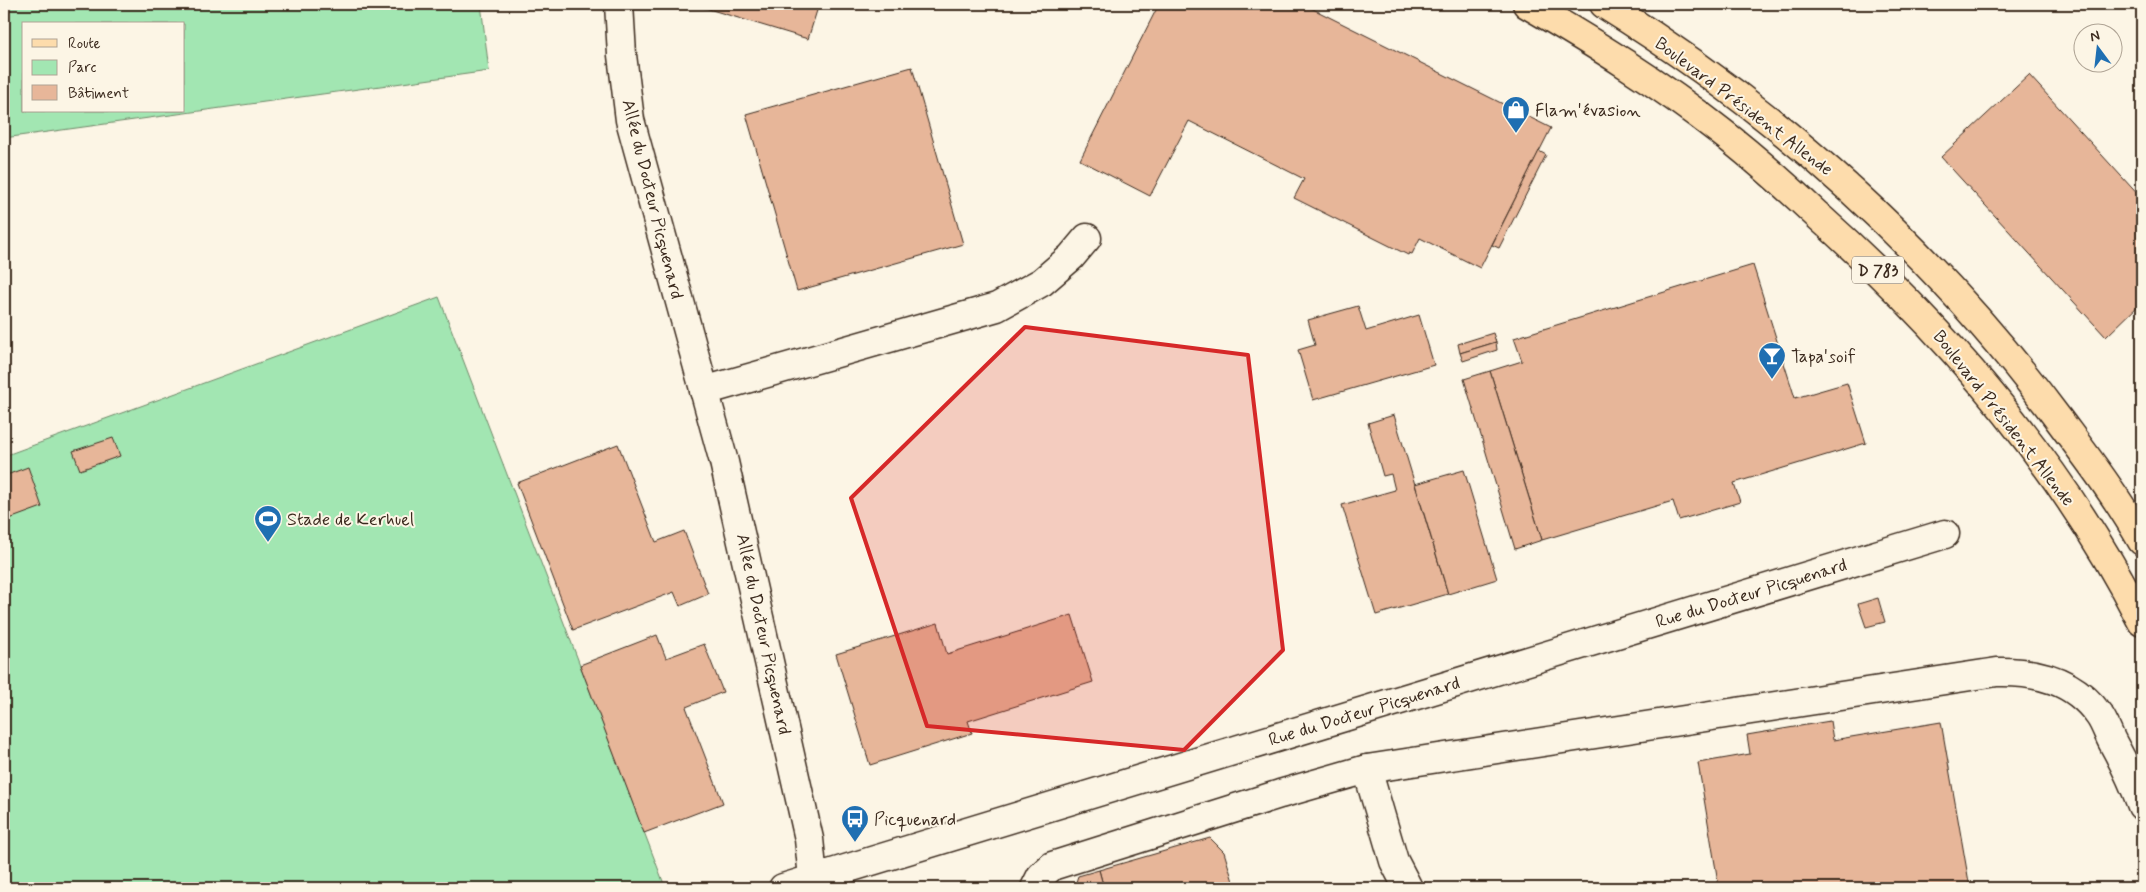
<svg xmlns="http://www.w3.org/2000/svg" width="2146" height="892" font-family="Mynerve,sans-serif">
<rect width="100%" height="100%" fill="#fcf5e5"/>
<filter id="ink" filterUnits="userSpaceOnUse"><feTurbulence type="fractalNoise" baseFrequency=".02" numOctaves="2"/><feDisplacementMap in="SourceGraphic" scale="10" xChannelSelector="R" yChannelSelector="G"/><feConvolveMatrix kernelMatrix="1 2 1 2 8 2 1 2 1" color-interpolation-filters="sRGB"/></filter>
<g filter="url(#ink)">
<g fill="#a2e6b2" stroke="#6e8868" fill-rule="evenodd">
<path d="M4 4H481L489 71 4 138ZM24 24H184V111H24Z"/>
<path d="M439 297 664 884 650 888H4V456Z"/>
</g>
<g fill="#e7b699" stroke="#3b2a1e">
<path d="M692 4H819L808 39Z"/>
<path d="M1159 4H1303L1551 128 1480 268 1420 238 1412 254 1409 253 1408 255 1294 198 1304 179 1189 121 1150 196 1080 160Z"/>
<path d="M912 67 963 244 797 291 746 114Z"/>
<path d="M2029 75 2142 199V302L2106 337 1941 157Z"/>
<path d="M1539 151 1546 155 1499 248 1492 245Z"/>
<path d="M1753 265 1795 398 1847 383 1866 443 1734 483 1740 502 1679 520 1673 501 1542 540 1490 371 1522 361 1514 338Z"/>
<path d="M1358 306 1366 331 1419 315 1434 365 1313 400 1298 350 1315 345 1308 320Z"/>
<path d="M1493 333 1496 342 1460 353 1458 344Z"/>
<path d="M1496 342 1497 350 1463 361 1460 353Z"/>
<path d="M1490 371 1542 540 1515 549 1464 379Z"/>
<path d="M1394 415 1448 594 1376 615 1342 505 1395 490 1391 474 1383 476 1368 423Z"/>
<path d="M113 438 120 456 80 470 73 451Z"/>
<path d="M618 444 656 542 684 531 708 594 680 606 674 592 573 630 517 483Z"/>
<path d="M28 467 42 507 4 521V476Z"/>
<path d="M1464 470 1497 579 1448 594 1415 484Z"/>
<path d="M1878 598 1885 622 1866 627 1858 604Z"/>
<path d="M1072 615 1093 682 968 721 972 733 870 765 836 654 938 623 947 654Z"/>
<path d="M657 635 666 658 704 644 723 692 686 707 723 803 644 833 580 665Z"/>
<path d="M1830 721 1833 740 1941 722 1970 888H1719L1698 763 1750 754 1747 735Z"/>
<path d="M1210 838 1224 852 1235 888H1091L1103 885 1099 870Z"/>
<path d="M1099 870 1103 885 1091 888H1074L1078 876Z"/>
</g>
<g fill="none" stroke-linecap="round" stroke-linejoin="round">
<defs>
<g id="minor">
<path d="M619 4 622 55 630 120 724 462 809 839 814 888"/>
<path d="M704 391 997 307 1042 282 1071 257 1087 238"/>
<path d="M1367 769 1394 861 1408 888"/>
<path d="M783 888 1945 534"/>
<path d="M1035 888 1041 876 1052 866 1280 794 1367 769 1997 672C2037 671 2074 680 2099 715 2105 723 2108 734 2113 743 2124 763 2134 784 2142 806"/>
</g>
<g id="major">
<path d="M1527 4C1594 43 1659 83 1720 131 1754 157 1786 186 1817 215 1947 331 2063 466 2142 622"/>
<path d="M1604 4C1783 115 1934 252 2059 420 2088 459 2118 498 2142 541"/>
</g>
</defs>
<use href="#minor" stroke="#3b2a1e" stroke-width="31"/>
<use href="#major" stroke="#3b2a1e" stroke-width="31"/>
<use href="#minor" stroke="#fcf5e5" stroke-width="28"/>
<use href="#major" stroke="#fddcac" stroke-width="28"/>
</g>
</g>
<path fill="#d62828" fill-opacity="0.2" stroke="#d62828" stroke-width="4" stroke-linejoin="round" d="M1025 327 1248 355 1283 650 1184 750 927 726 851 498Z"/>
<defs>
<symbol id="shop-pin" viewBox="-11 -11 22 30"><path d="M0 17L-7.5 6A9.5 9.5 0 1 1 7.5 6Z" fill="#1f6fb2" stroke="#fcf5e5"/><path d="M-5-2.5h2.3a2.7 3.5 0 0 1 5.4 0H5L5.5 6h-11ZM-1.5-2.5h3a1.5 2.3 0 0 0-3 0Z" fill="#fff"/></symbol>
<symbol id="bar-pin" viewBox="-11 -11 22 30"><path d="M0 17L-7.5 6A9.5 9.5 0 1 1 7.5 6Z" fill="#1f6fb2" stroke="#fcf5e5"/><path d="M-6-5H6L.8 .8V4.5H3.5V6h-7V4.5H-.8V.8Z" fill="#fff"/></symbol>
<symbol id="stadium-pin" viewBox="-11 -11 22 30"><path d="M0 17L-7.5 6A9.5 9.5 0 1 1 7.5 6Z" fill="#1f6fb2" stroke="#fcf5e5"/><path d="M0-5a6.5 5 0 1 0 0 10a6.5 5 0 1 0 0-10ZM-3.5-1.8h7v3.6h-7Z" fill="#fff"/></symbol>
<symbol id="bus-pin" viewBox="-11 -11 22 30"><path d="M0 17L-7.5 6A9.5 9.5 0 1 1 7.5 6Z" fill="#1f6fb2" stroke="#fcf5e5"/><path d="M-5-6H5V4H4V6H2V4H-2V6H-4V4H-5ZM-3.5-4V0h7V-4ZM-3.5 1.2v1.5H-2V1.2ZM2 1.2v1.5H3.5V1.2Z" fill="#fff"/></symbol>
</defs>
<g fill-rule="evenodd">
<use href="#shop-pin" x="1500" y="94" width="32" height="43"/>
<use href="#bar-pin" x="1756" y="340" width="32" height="43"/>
<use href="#stadium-pin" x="252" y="503" width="32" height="43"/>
<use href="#bus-pin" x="839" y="803" width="32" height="43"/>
</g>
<g text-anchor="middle" stroke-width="4" stroke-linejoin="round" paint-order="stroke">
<rect fill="#fcf5e5" stroke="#75675a" stroke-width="1" x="1852" y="256.5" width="52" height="27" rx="4"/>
<g font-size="16" font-weight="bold" fill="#3b2a1e">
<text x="1878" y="276">D 783</text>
</g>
<g font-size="18" fill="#3b2a1e" stroke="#fcf5e5">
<text transform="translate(1744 106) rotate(37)" y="6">Boulevard Président Allende</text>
<text transform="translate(653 199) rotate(76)" y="6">Allée du Docteur Picquenard</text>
<text transform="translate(2004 418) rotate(52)" y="6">Boulevard Président Allende</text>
<text transform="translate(1751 593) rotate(-17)" y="6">Rue du Docteur Picquenard</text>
<text transform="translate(764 634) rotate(78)" y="6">Allée du Docteur Picquenard</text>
<text transform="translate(1364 711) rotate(-17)" y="6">Rue du Docteur Picquenard</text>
</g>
<g font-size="18" fill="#3b2a1e" stroke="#fcf5e5" text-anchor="start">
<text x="1535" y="116">Flam'évasion</text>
<text x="1791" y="362">Tapa'soif</text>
<text x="287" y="525">Stade de Kerhuel</text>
<text x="874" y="825">Picquenard</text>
</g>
</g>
<rect width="2146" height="892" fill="none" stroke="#fcf5e5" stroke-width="20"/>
<rect x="10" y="10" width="2126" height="872" fill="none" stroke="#3b2a1e" stroke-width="2" filter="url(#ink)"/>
<rect x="22" y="22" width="162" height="90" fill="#fcf5e5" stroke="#afa495"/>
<rect x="32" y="39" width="25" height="8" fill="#fddcac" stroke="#afa495"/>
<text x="68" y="48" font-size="15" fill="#3b2a1e">Route</text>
<rect x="32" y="60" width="25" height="15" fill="#a2e6b2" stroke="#afa495"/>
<text x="68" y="72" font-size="15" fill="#3b2a1e">Parc</text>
<rect x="32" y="85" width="25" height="15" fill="#e7b699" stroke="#afa495"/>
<text x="68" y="98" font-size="15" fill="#3b2a1e">Bâtiment</text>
<g transform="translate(2098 48) rotate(345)"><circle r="24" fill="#fcf5e5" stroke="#afa495"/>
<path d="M0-4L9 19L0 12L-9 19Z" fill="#1f6fb2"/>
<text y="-8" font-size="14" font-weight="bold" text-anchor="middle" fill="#3b2a1e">N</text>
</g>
</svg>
